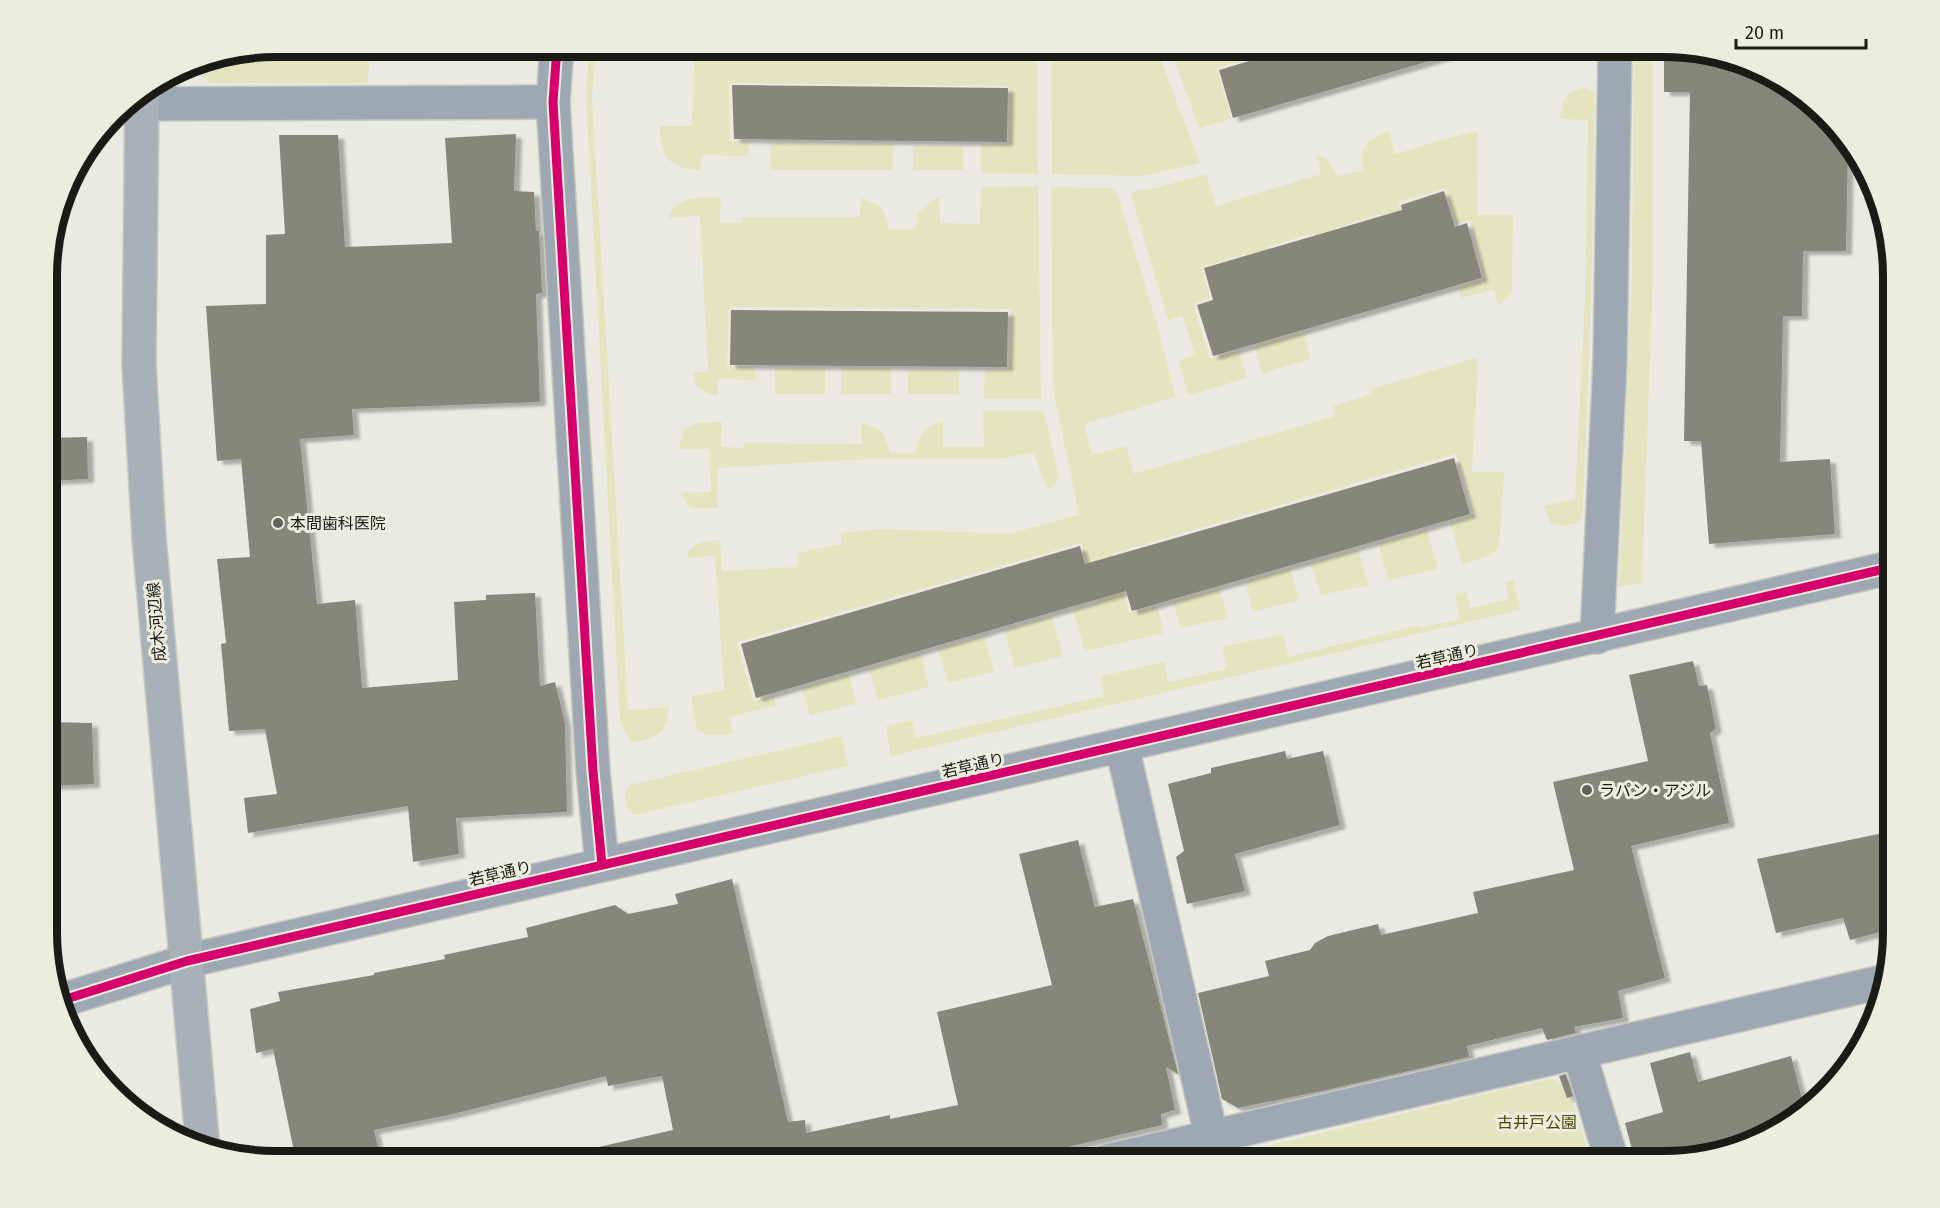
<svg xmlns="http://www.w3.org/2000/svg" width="1940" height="1208" font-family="'Fira Sans','Noto Sans JP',sans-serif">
<defs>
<filter id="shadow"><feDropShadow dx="6" dy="4" stdDeviation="1.5" flood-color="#0004"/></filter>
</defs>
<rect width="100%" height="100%" fill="#eaeae2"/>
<g fill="#e4e4c0">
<path d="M276 47H370L368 83H209L195 69 196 62Z"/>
<path d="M589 47H596L592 98 628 710 669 707C666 735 657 738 631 743L620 722 586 96Z"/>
<path d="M695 47H1037L1038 174 981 173V144H1009V86L729 83V141L749 142 748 156 702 155 700 170C667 168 662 157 659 126H692Z"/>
<path d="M1051 47H1156L1200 163 1142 176 1052 174Z"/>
<path d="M1170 47H1291L1217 68 1231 119 1199 128Z"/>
<path d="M1634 47H1653V273L1642 583 1619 587 1632 273Z"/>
<path d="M1583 88 1595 92C1593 234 1590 376 1582 518L1578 523 1562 526 1551 523 1544 506 1575 499 1585 296 1588 120 1560 119C1563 102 1564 92 1583 88Z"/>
<path d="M1388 130 1395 154 1474 131 1478 133 1477 215H1513L1512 293 1498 305 1494 289 1461 298 1458 287 1485 279 1470 220 1456 224 1446 188 1398 202 1407 237 1388 242 1380 214 1333 229 1342 256 1322 262 1314 233 1267 247 1275 276 1254 282 1246 254 1201 267 1210 298 1193 304 1210 359 1239 351 1247 378 1188 395 1179 361 1195 354 1182 316 1168 320 1131 195 1133 191 1159 187 1206 174 1216 206 1321 174 1316 154 1327 159 1338 176 1363 170 1361 157 1367 142Z"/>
<path d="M771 143 893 144V170H770Z"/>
<rect x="913" y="146" width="50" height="24"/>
<path d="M1038 186 1041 399H984L985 370H1010L1011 309 729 307 727 367H755L756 380 718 379V395L707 394 695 384 693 372 708 371 700 216 668 218C677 195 699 198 721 198L720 223H742L743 217H860L861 198 882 207 889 229H915L919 212 936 198H939L940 223 980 224 981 187Z"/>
<path d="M1051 187 1110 188 1117 193 1157 324 1175 397 1084 424 1092 455 1126 446 1134 474 1335 416 1333 406 1372 394 1371 389 1476 358 1478 365 1472 472H1504L1499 547 1489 556 1462 564 1450 523 1474 515 1456 454 1113 553 1129 613 1157 606 1164 633 1085 651 1073 610 1098 602 1081 543 737 642 753 701 774 696 776 705 730 717 733 733C696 740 694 730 692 696L724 690 715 556 687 558C690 541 706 542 720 540L722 571 797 567 798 553 841 544V533L882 529 1008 534 1079 515 1053 389Z"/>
<path d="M1304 332 1310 359 1262 374 1255 346Z"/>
<rect x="775" y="368" width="50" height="26"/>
<rect x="841" y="368" width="50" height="26"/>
<rect x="908" y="370" width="51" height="24"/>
<path d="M983 411H1044L1059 477 1054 487 1047 489 1034 453 997 459H869L717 468 718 508H692L687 505 682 493 711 492 709 449H679L684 429 697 423 722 422 721 447 744 448 745 443 862 444V422L883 432 890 453H916C918 435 925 426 943 421V447H984Z"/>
<path d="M1427 530 1438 569 1388 580 1378 543Z"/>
<path d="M1358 549 1368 585 1321 595 1311 563Z"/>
<path d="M1290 569 1299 600 1253 612 1245 581Z"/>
<path d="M1513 580 1520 610 891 756 886 726 912 720 916 738 1104 696 1101 676 1164 662 1168 682 1227 669 1222 647 1283 634 1288 657 1419 625 1420 628 1460 619 1455 594 1466 591 1470 608 1509 599 1506 582Z"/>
<path d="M1220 589 1228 618 1181 628 1173 601Z"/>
<path d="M1052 616 1063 656 1015 668 1004 630Z"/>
<path d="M984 636 994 672 948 683 938 649Z"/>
<path d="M921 654 929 687 878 700 869 669Z"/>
<path d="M849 675 856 704 810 715 802 688Z"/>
<path d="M842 736 848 766 634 815 626 807 625 794 629 785Z"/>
<path d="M1552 1078 1569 1090 1591 1161H1242L1250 1150Z"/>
</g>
<g fill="#86867a" filter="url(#shadow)">
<path d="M1300 46H1446L1447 56 1233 118 1219 70Z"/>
<path d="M1664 46 1738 59 1791 85 1848 145 1846 251H1803L1802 316H1783L1780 462 1830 459 1835 534 1709 544 1701 441H1684L1690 92H1664Z"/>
<path d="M732 85 1008 88 1007 142 734 139Z"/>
<path d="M516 134 514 191 534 192 536 231H539L542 293 536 294 540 402 352 409 354 435 300 439 317 604 355 600 362 688 458 680 454 602 486 600V595L535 593 540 686 555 682 565 723 567 812 456 818 459 854 413 862 408 806 248 833 244 798 277 794 265 729 229 731 221 644 226 643 217 559 250 557 241 459 217 461 206 306 266 304V235L285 234 279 135H338L345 247 452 243 445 138Z"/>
<path d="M1444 191 1455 227 1467 223 1482 278 1213 356 1197 305 1213 300 1204 268 1402 210 1401 205Z"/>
<path d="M731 310 1008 312 1007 367 730 365Z"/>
<path d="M87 437 88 479 48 481V438Z"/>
<path d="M1454 458 1470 514 1132 611 1126 591 756 698 741 644 1080 546 1085 564Z"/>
<path d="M1693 661 1699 686 1707 685 1716 729 1710 733 1729 823 1631 846 1665 978 1618 991 1623 1018 1574 1027 1576 1033 1547 1040 1542 1028 1467 1046 1469 1057 1327 1090 1238 1108 1222 1099 1198 993 1269 976 1265 961 1310 950 1315 943 1328 936 1378 924 1381 935 1478 913 1473 892 1574 870 1553 782 1648 761 1629 675Z"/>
<path d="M48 722 92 723 94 784 48 786Z"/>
<path d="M1285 751 1287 759 1323 751 1340 825 1235 854 1245 891 1187 904 1176 857 1184 851 1168 784 1211 773V768Z"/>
<path d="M1893 831V906L1885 907 1888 930 1850 940 1843 918 1776 933 1757 859Z"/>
<path d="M1078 840 1095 907 1133 899 1178 1074 1166 1067 1175 1110 1161 1114 1162 1125 1008 1161H601L599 1147 673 1130 662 1076 608 1086 606 1076 449 1115 374 1130 381 1161H296L273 1049 256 1053 250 1009 280 1001 278 992 374 975V973L445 959 444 955 528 937 526 928 615 905 628 914 678 904 675 894 732 879 788 1122 805 1120 806 1133 890 1115V1119L958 1105 937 1012 1052 985 1019 854Z"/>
<path d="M1690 1052 1698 1082 1791 1056 1804 1107 1779 1131 1679 1161H1635L1625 1123 1663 1112 1650 1063Z"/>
<path d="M1566 1074 1573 1096 1567 1098 1559 1076Z"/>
</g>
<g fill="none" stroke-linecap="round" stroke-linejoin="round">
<defs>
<g id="minor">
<path d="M557 47 553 102 593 771 602 865"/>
<path d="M124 104 553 102"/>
<path d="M1597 637 1610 361 1615 47"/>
<path d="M1122 746 1217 1161"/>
<path d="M1579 1052 1612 1161"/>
<path d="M1107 1161 1886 981"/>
</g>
<path id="tertiary" d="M63 1000 187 961 1893 567"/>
<path id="secondary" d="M142 93 139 365 149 538 203 1150"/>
</defs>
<use href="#minor" stroke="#c8c8c2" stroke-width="36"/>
<use href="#tertiary" stroke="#c8c8c2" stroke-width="36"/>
<use href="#secondary" stroke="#c8c8c2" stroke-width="36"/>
<use href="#minor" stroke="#9ea8b3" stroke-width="33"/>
<use href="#tertiary" stroke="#9ea8b3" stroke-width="33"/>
<use href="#secondary" stroke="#a8b0b8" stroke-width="33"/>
<defs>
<g id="cycleway">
<path d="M557 47 553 102 593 771 602 865"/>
<path d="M63 1000 187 961 1893 567"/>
</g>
</defs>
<use href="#cycleway" stroke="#ededdf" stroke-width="13"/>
<use href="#cycleway" stroke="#d6006c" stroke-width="9"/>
</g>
<g fill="#63635d" stroke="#ededdf" stroke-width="2">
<circle cx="278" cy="523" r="6"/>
<circle cx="1587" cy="790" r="6"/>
</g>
<g text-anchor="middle" stroke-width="6" stroke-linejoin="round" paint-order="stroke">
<g font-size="16" fill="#1b1b16" stroke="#ededdf" text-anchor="start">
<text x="290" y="529">本間歯科医院</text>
<text x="1599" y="796">ラパン・アジル</text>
</g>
<g font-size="16" fill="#1b1b16" stroke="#ededdf">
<text transform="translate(156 622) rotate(-95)" y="6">成木河辺線</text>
<text transform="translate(1447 656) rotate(-13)" y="6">若草通り</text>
<text transform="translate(973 765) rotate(-13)" y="6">若草通り</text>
<text transform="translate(500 873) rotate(-13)" y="6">若草通り</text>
</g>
<g font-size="16" fill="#484705" stroke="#ededdf">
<text x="1537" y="1128">古井戸公園</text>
</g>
</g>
<path d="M0 0H1940V1208H0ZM276 57H1664A219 219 0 0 1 1883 276V932A219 219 0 0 1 1664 1151H276A219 219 0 0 1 57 932V276A219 219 0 0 1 276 57Z" fill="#ededdf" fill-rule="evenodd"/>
<path fill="none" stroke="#1b1b16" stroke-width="8" d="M276 57H1664A219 219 0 0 1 1883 276V932A219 219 0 0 1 1664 1151H276A219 219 0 0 1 57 932V276A219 219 0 0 1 276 57Z"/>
<path d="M1736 39v9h130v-9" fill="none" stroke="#1b1b16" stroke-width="3"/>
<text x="1745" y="39" font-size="18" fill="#1b1b16" stroke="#ededdf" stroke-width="4.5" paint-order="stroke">20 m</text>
</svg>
